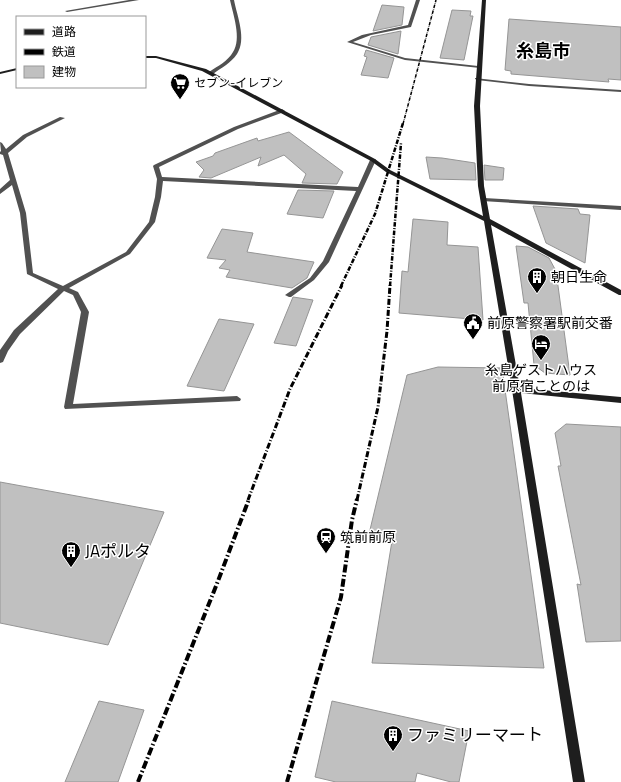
<svg xmlns="http://www.w3.org/2000/svg" width="621" height="782" font-family="'Titillium Web','Noto Sans JP',sans-serif">
<rect width="100%" height="100%" fill="#fff"/>
<g fill="#c0c0c0" stroke="#959595">
<path d="M382 5 404 7 402 25 373 31Z"/>
<path d="M452 10 471 11 470 16H473L464 60 440 58Z"/>
<path d="M509 19 621 27V80L608 79 609 82 511 74V71L505 70Z"/>
<path d="M401 31 398 54 368 45 371 37Z"/>
<path d="M366 50 394 58 388 78 361 75 367 57 364 56Z"/>
<path d="M289 132 343 172 337 184 302 183 306 174 284 155 258 166 261 157 211 178 199 177 204 170 196 162 213 156 215 153 257 138 258 141Z"/>
<path d="M426 157 442 158 475 163 476 180 430 179Z"/>
<path d="M484 165 504 168 503 180H485Z"/>
<path d="M298 190 334 191 323 218 287 214Z"/>
<path d="M533 206 578 209 580 214 590 215 585 263 546 243Z"/>
<path d="M413 219 448 222 447 245 478 247 483 320 399 313 402 271 408 272Z"/>
<path d="M222 229 253 233 247 252 314 262 307 278 292 288 226 277 230 270 219 268 226 260 207 258Z"/>
<path d="M516 246 528 247 549 258 556 271 570 375 545 373 534 365 528 303H524Z"/>
<path d="M293 297 313 300 296 346 274 343Z"/>
<path d="M219 319 254 324 224 391 187 386Z"/>
<path d="M438 367 502 368 544 668 372 663 392 541 369 534 407 375Z"/>
<path d="M566 424 621 427V641L586 642 577 584 581 585 558 466H561L555 433Z"/>
<path d="M0 482 164 512 108 645 0 623Z"/>
<path d="M99 701 144 710 118 782H65Z"/>
<path d="M332 701 469 731 459 782H451L417 773 415 782H336L315 777Z"/>
</g>
<g fill="none" stroke-linecap="round" stroke-linejoin="round">
<g fill="#515151" fill-rule="evenodd">
<path d="M129 0H139L67 12 65 11Z"/>
<path d="M230 0H234C237 16 247 39 237 54 231 63 221 68 213 74H209V72C218 66 228 61 233 52 242 39 233 14 230 0Z"/>
<path d="M416 0H420L411 27 371 35 353 42 405 58 478 66H480V68L405 60 347 42 362 35 408 25Z"/>
<path d="M475 78 529 84 621 90V92L529 86 477 80 475 79Z"/>
<path d="M282 109 285 111 284 112 238 129 159 167 162 177 358 187 370 160 375 159 376 160 329 262 314 280 291 297H289L285 295 310 278 323 261 356 191 163 181 161 197 155 222 130 254 69 288 78 292 89 312 73 404 237 396 241 399 240 401 65 409 64 407 81 312 73 295 64 291 20 334 8 351 3 362 0 363V350L14 330 58 289 27 274 20 213 12 185 0 194V189L10 180 3 155 0 154V152L1 151 0 142 2 143 6 149 23 135 60 117 65 118 27 137 8 153 26 213 33 273 63 286 126 252 149 222 155 197 157 179 153 166 154 165 234 127Z"/>
<path d="M484 198 621 206V210L482 201V199Z"/>
</g>
<g fill="#1e1e1e" fill-rule="evenodd">
<path d="M482 0H486L480 106 484 186 490 219 621 290V295H619L491 225 520 388 621 397V403L521 393 585 782H573L512 390 484 221 386 172 371 161 202 71 156 58H145V56H156L206 69 375 159 390 170 483 216 478 186 474 106Z"/>
<path d="M17 68V70L0 74V72Z"/>
</g>
<path stroke="#000" stroke-width="1.5" stroke-dasharray="3.5 1 0.5 1" stroke-linecap="butt" d="M403 124 436 0"/>
<g stroke="#000" stroke-width="2.5" stroke-dasharray="4.5 1.5 1 1.5" stroke-linecap="butt">
<path d="M341 286 375 214 403 123"/>
<path d="M390 286 401 143"/>
</g>
<g stroke="#000" stroke-width="3" stroke-dasharray="6 2 1 2" stroke-linecap="butt">
<path d="M248 500 290 389 342 285"/>
<path d="M357 500 378 407 387 331 390 285"/>
</g>
<g stroke="#000" stroke-width="4" stroke-dasharray="8 2.5 1.5 2.5" stroke-linecap="butt">
<path d="M138 782 218 581 249 499"/>
<path d="M287 782 341 597 352 520 357 499"/>
</g>
</g>
<defs>
<symbol id="supermarket-pin" viewBox="-11 -11 22 30"><path d="M0 17L-7.5 6A9.5 9.5 0 1 1 7.5 6Z" fill="#000" stroke="#fff"/><path d="M-6-5.5h2.5l.6 2H6L4.5 2H-2.5L-4.4-4H-6ZM-1.5 3.2a1.3 1.3 0 1 0 .1 0ZM3 3.2a1.3 1.3 0 1 0 .1 0Z" fill="#fff"/></symbol>
<symbol id="building-pin" viewBox="-11 -11 22 30"><path d="M0 17L-7.5 6A9.5 9.5 0 1 1 7.5 6Z" fill="#000" stroke="#fff"/><path d="M-4-6H4V6H1V3H-1V6H-4ZM-2.5-4.3h1.7v1.8h-1.7ZM.8-4.3h1.7v1.8H.8ZM-2.5-1h1.7V.8h-1.7ZM.8-1h1.7V.8H.8Z" fill="#fff"/></symbol>
<symbol id="civic-pin" viewBox="-11 -11 22 30"><path d="M0 17L-7.5 6A9.5 9.5 0 1 1 7.5 6Z" fill="#000" stroke="#fff"/><path d="M-.6-6.5H3V-4.5H.6V-3L4-1V1h2V6H-6V1h2V-1L-.6-3ZM-1.2 2.5V6h2.4V2.5Z" fill="#fff"/></symbol>
<symbol id="hotel-pin" viewBox="-11 -11 22 30"><path d="M0 17L-7.5 6A9.5 9.5 0 1 1 7.5 6Z" fill="#000" stroke="#fff"/><path d="M-6-4.5h1.5V1H6V5H4.5V3h-9V5H-6ZM-4 0a1.8 1.8 0 1 1 3.6 0ZM.5 0V-2.5h3Q6-2.5 6 0Z" fill="#fff"/></symbol>
<symbol id="station-pin" viewBox="-11 -11 22 30"><path d="M0 17L-7.5 6A9.5 9.5 0 1 1 7.5 6Z" fill="#000" stroke="#fff"/><path d="M-3-6H3Q5-6 5-4V2Q5 4 3 4L4.5 6H3L1.5 4h-3L-3 6H-4.5L-3 4Q-5 4-5 2V-4Q-5-6-3-6ZM-3.5-4v3h7v-3ZM-3.5 1v1.5H-2V1ZM2 1v1.5H3.5V1Z" fill="#fff"/></symbol>
</defs>
<g fill-rule="evenodd">
<use href="#supermarket-pin" x="169" y="72" width="22" height="30"/>
<use href="#building-pin" x="526" y="266" width="22" height="30"/>
<use href="#civic-pin" x="462" y="312" width="22" height="30"/>
<use href="#hotel-pin" x="530" y="333" width="22" height="30"/>
<use href="#station-pin" x="315" y="526" width="22" height="30"/>
<use href="#building-pin" x="60" y="540" width="22" height="30"/>
<use href="#building-pin" x="382" y="724" width="22" height="30"/>
</g>
<g text-anchor="middle" stroke-width="3" stroke-linejoin="round" paint-order="stroke">
<g font-size="12" fill="#000" stroke="#fff" text-anchor="start">
<text x="194" y="87">セブン-イレブン</text>
</g>
<g font-size="14" fill="#000" stroke="#fff" text-anchor="start">
<text x="551" y="282">朝日生命</text>
<text x="487" y="328">前原警察署駅前交番</text>
<text x="541" y="375" text-anchor="middle">糸島ゲストハウス<tspan x="541" dy="16">前原宿ことのは</tspan></text>
<text x="340" y="542">筑前前原</text>
</g>
<g font-size="17" fill="#000" stroke="#fff" text-anchor="start">
<text x="85" y="557">JAポルタ</text>
<text x="407" y="741">ファミリーマート</text>
</g>
<g font-size="18" font-weight="bold" fill="#000" stroke="#fff">
<text x="543" y="57">糸島市</text>
</g>
</g>
<rect x="16" y="16" width="130" height="72" fill="#ffffff" stroke="#999999"/>
<rect x="24" y="29" width="20" height="6" fill="#1e1e1e" stroke="#999999"/>
<text x="52" y="36" font-size="12" fill="#000000">道路</text>
<rect x="24" y="49" width="20" height="6" fill="#000000" stroke="#999999"/>
<text x="52" y="56" font-size="12" fill="#000000">鉄道</text>
<rect x="24" y="66" width="20" height="12" fill="#c0c0c0" stroke="#999999"/>
<text x="52" y="76" font-size="12" fill="#000000">建物</text>
</svg>
